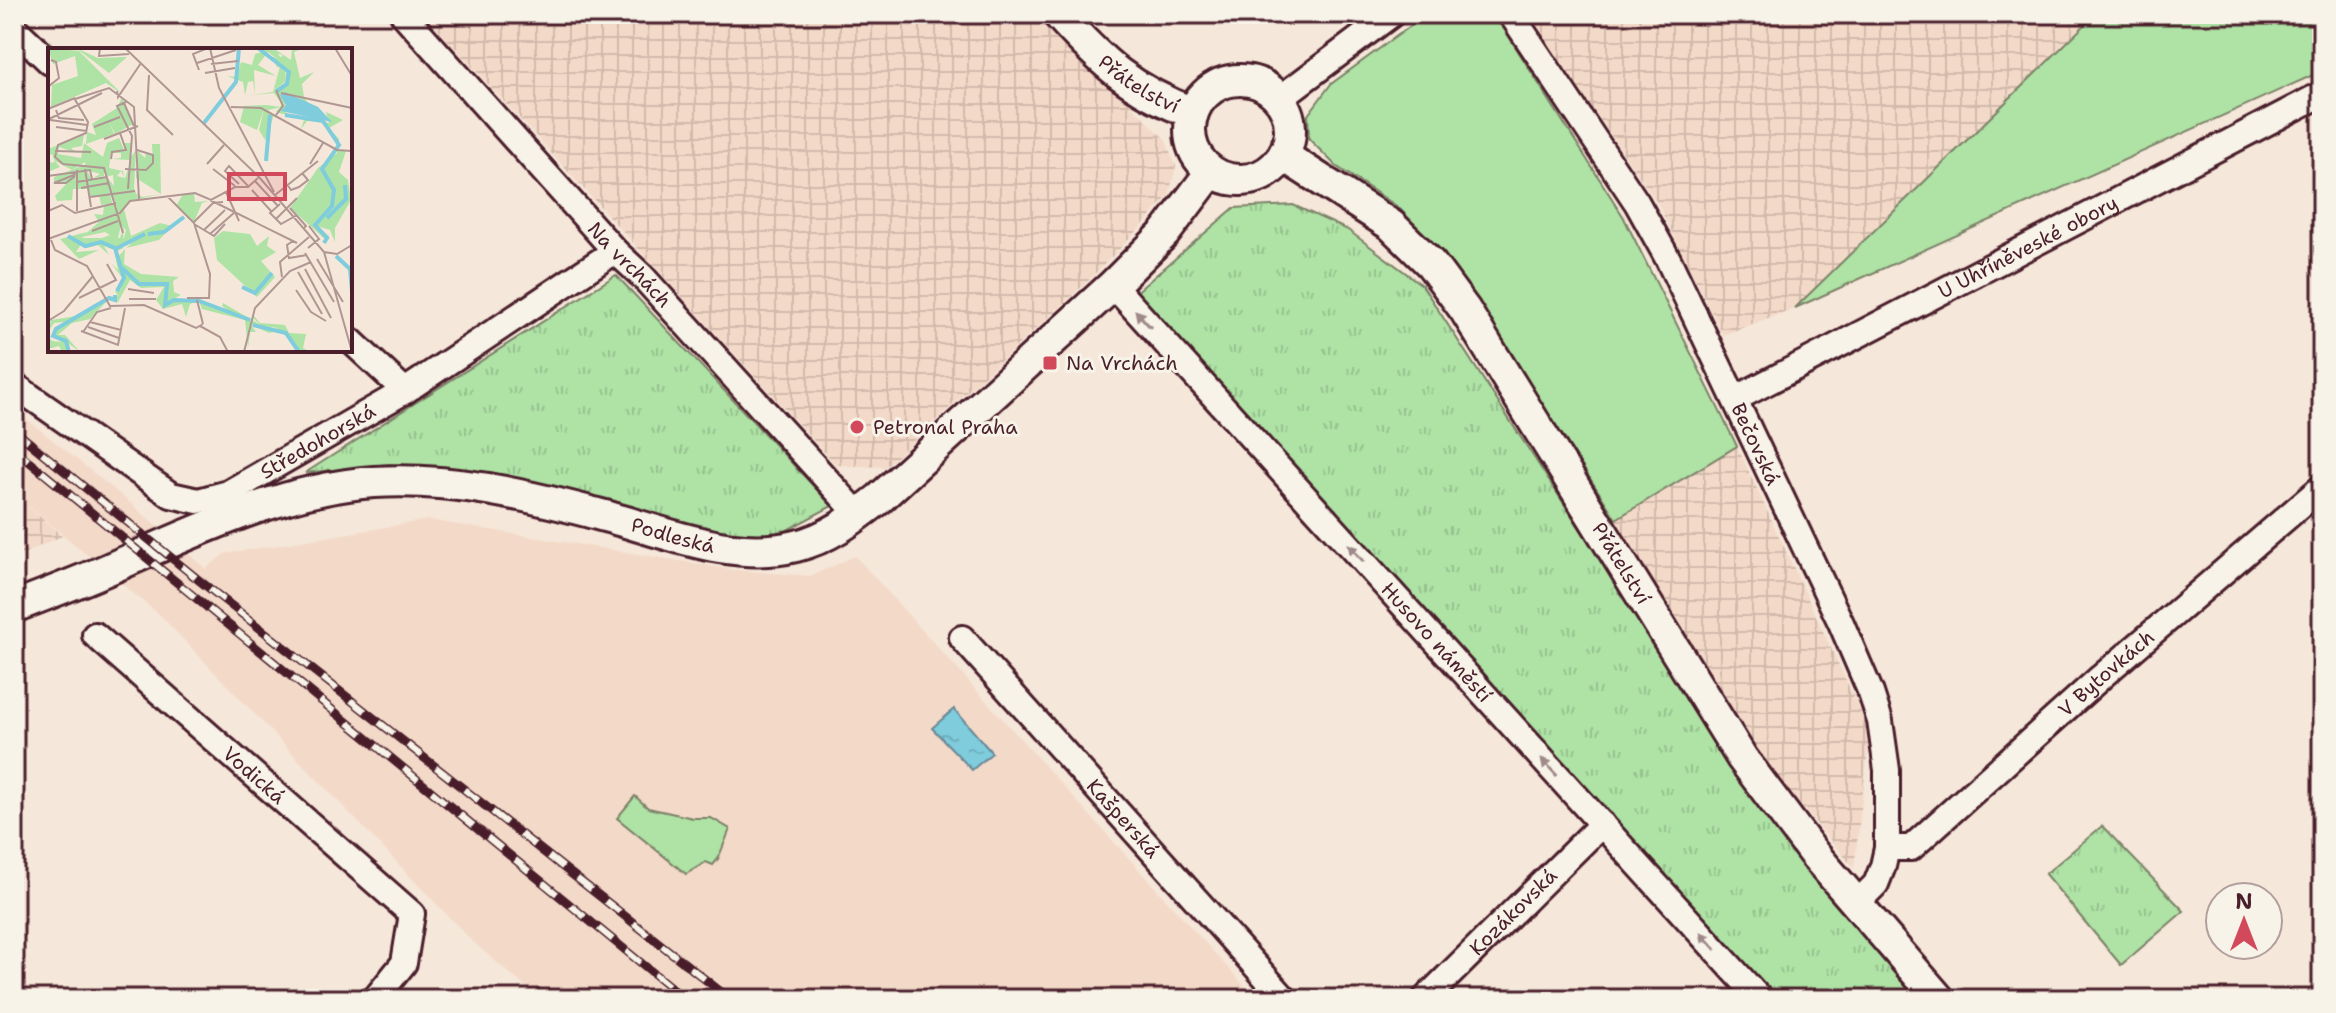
<svg xmlns="http://www.w3.org/2000/svg" width="2336" height="1013" font-family="'Shantell Sans',sans-serif">
<defs>
<pattern id="industrial-grid" width="8" height="8" patternUnits="userSpaceOnUse" patternTransform="scale(2)"><rect width="8" height="8" fill="#f3d9c8"/><path d="M0 4h8M4 0v8" fill="none" stroke="#d2baac"/></pattern>
<pattern id="park-tufts" width="24" height="20" patternUnits="userSpaceOnUse" patternTransform="scale(2)"><rect width="24" height="20" fill="#aee3a5"/><path d="M3 7l-1-3M5 7V3M7 7l1-3M15 17l-1-3M17 17v-4M19 17l1-3" fill="none" stroke="#97c28e"/></pattern>
<pattern id="water-ripples" width="26" height="14" patternUnits="userSpaceOnUse" patternTransform="scale(2)"><rect width="26" height="14" fill="#7eccdc"/><path d="M2 4q2-2 4 0t4 0M15 11q2-2 4 0t4 0" fill="none" stroke="#6eafbd"/></pattern>
</defs>
<rect width="100%" height="100%" fill="#f5e7d9"/>
<filter id="ink" filterUnits="userSpaceOnUse"><feTurbulence type="fractalNoise" baseFrequency=".0125" numOctaves="2"/><feDisplacementMap in="SourceGraphic" scale="16" xChannelSelector="R" yChannelSelector="G"/><feConvolveMatrix kernelMatrix="1 2 1 2 8 2 1 2 1" color-interpolation-filters="sRGB"/></filter>
<g filter="url(#ink)">
<path fill="#f3d9c8" d="M14 409 122 496 206 569 224 554 428 520 735 570 811 576 855 556 1256 999H540L474 943 161 616 14 494Z"/>
<g fill="url(#industrial-grid)">
<path d="M424 14H1041L1165 139 1176 166 1169 195 1143 225 1086 283 885 467 836 465Z"/>
<path d="M1528 14H2096L1795 308 1723 335 1658 204Z"/>
<path d="M1737 446 1870 732 1854 868 1750 746 1616 519Z"/>
<path d="M14 494 62 536 14 558Z"/>
</g>
<g fill="#aee3a5" stroke="#7c8168" stroke-width="2">
<path d="M1427 14H1489L1504 29 1623 216 1737 446 1616 519 1453 265 1398 207 1336 166 1309 139 1308 115 1331 84Z"/>
<path d="M2096 14H2322V71L1795 308Z"/>
<path d="M635 796 648 808 693 818H711L730 829 718 859 713 865 706 862 686 874 617 818Z"/>
</g>
<g fill="url(#park-tufts)" stroke="#7c8168" stroke-width="2">
<path d="M1293 205 1348 230 1422 285 1742 778 1817 880 1920 999H1777L1134 294 1234 208Z"/>
<path d="M616 275 832 506 778 535 727 532 490 472 389 464 305 473Z"/>
<path d="M2102 826 2184 911 2121 965 2045 874Z"/>
</g>
<path fill="url(#water-ripples)" stroke="#698795" stroke-width="2" d="M954 709 992 753 972 770 932 728Z"/>
<g fill="none" stroke-linecap="round" stroke-linejoin="round">
<defs>
<g id="minor">
<path id="s1" d="M403 14 615 251 642 276 859 515"/>
<path id="s2" d="M1511 14 1637 203 1668 259 1841 623 1871 693 1880 721 1887 770V848L1883 866 1876 884 1856 904"/>
<path d="M14 28 50 62"/>
<path d="M1279 99 1392 14"/>
<path id="s3" d="M1113 285 1760 999"/>
<path d="M350 340 405 391"/>
<path id="s4" d="M14 385 171 495 198 501 228 493 405 391 615 251"/>
<path id="s5" d="M1735 399 2322 94"/>
<path id="s6" d="M95 635 412 914 404 963 375 999"/>
<path id="s7" d="M962 638 1285 999"/>
<path id="s8" d="M1887 848H1911L2101 677 2322 487"/>
<path id="s9" d="M1425 999 1602 824"/>
</g>
<g id="major">
<path id="s10" d="M1058 14C1101 62 1131 90 1193 113"/>
<circle cx="1240" cy="130" r="50"/>
<path id="s11" d="M1284 156 1391 225 1431 264 1465 310 1742 758 1814 854 1939 999"/>
<path id="s12" d="M14 607C44 595 74 584 104 571 190 534 279 489 374 482 450 477 527 495 601 515 663 531 731 562 796 546 829 538 853 519 879 499L1113 285 1165 233 1211 172"/>
</g>
</defs>
<use href="#minor" stroke="#4a1f2b" stroke-width="30"/>
<use href="#major" stroke="#4a1f2b" stroke-width="36"/>
<use href="#minor" stroke="#f7f3e8" stroke-width="24"/>
<use href="#major" stroke="#f7f3e8" stroke-width="30"/>
<defs>
<g id="rail">
<path d="M14 430 200 581 730 999"/>
<path d="M14 449 685 999"/>
</g>
</defs>
<use href="#rail" stroke="#4a1f2b" stroke-width="9"/>
<use href="#rail" stroke="#f7f3e8" stroke-width="6" stroke-dasharray="18" stroke-linecap="butt"/>
</g>
<defs><path id="oneway-solid" d="M-6-.8H1V-3.2L6.5 0L1 3.2V.8H-6Z" transform="scale(2)"/></defs>
<g fill="#a0898a">
<use href="#oneway-solid" transform="translate(1143 319) rotate(-132)"/>
<use href="#oneway-solid" transform="translate(1356 553) rotate(-132)"/>
<use href="#oneway-solid" transform="translate(1549 767) rotate(-132)"/>
<use href="#oneway-solid" transform="translate(1708 941) rotate(-132)"/>
</g>
</g>
<g fill="#d1495b" stroke="#f7f3e8" stroke-width="3">
<rect x="1042" y="355" width="16" height="16" rx="4"/>
<circle cx="857" cy="427" r="8"/>
</g>
<g text-anchor="middle" stroke-width="6" stroke-linejoin="round" paint-order="stroke">
<g font-size="20" fill="#4a1f2b" stroke="#f7f3e8">
<text dy="7" stroke="none"><textPath href="#s10" startOffset="108">Přátelství</textPath></text>
<text dy="7" stroke="none"><textPath href="#s5" startOffset="330">U Uhříněveské obory</textPath></text>
<text dy="7" stroke="none"><textPath href="#s1" startOffset="338">Na vrchách</textPath></text>
<text dy="7" stroke="none"><textPath href="#s4" startOffset="354">Středohorská</textPath></text>
<text dy="7" stroke="none"><textPath href="#s2" startOffset="496">Bečovská</textPath></text>
<text dy="7" stroke="none"><textPath href="#s12" startOffset="688">Podleská</textPath></text>
<text dy="7" stroke="none"><textPath href="#s11" startOffset="538">Přátelství</textPath></text>
<text dy="7" stroke="none"><textPath href="#s3" startOffset="482">Husovo náměstí</textPath></text>
<text dy="7" stroke="none"><textPath href="#s8" startOffset="286">V Bytovkách</textPath></text>
<text dy="7" stroke="none"><textPath href="#s6" startOffset="212">Vodická</textPath></text>
<text dy="7" stroke="none"><textPath href="#s7" startOffset="242">Kašperská</textPath></text>
<text dy="7" stroke="none"><textPath href="#s9" startOffset="124">Kozákovská</textPath></text>
</g>
<g font-size="20" fill="#4a1f2b" stroke="#f7f3e8" text-anchor="start">
<text x="1066" y="370">Na Vrchách</text>
<text x="873" y="434">Petronal Praha</text>
</g>
</g>
<g transform="translate(48 48)">
<rect width="304" height="304" fill="#f5e7d9"/>
<path d="M0 0 31 3 73 45 58 35 3 59 4 37 30 28 27 8 5 16ZM193 0H225L250 30 241 33 242 24 236 18 238 33 226 42 233 14 220 4 210 17 228 28 206 22 207 46 205 33 200 34 197 47 195 34 179 28 189 29 193 14 204 17 207 6 218 3ZM218 57 233 59 220 62 226 67 217 92 211 82 216 61 209 82 192 74 196 58ZM36 87 34 98 23 100 29 105 11 99 10 106 33 110 36 95 55 109 59 95 71 90 77 104V95H83V109L88 102 86 140 90 150 89 145 94 149 113 146 88 130 90 103 97 110 98 104 104 107 105 115 104 96H112L113 146 81 153 76 161 83 188 112 175 124 178 111 192 78 200 83 196 77 195 68 202 67 196 76 190 78 182 73 177 70 190H54L62 187 57 184 34 189 51 174 46 166 55 167 56 157 64 155 69 161 59 129 66 138 65 127 58 129 56 123V128L45 130 52 126 38 122 37 114 24 122 7 113 12 119 0 124V115L7 114 4 106 2 107V112H0V101ZM63 105H73V110L64 111 83 112 77 130 69 128 73 123 76 129 75 123 61 120ZM135 146H146L147 154 161 153 154 155 146 174 128 158ZM175 183 202 186 209 198 221 188 219 198 228 204 213 213 227 229 209 249 169 212 166 190Z" fill="#aee3a5" fill-rule="evenodd"/>
<path d="M28 0 50 10 79 9 61 25ZM225 0 243 12 244 0H256L246 4 252 30 266 24 254 36 256 49 260 55 270 59 272 62 258 55 249 48 233 47 238 57 234 61 242 68 281 75 278 64 295 72 281 80 291 91V102L298 103 291 124 300 132 303 152 287 180V194L282 182 269 178 281 188 278 192 242 160 270 120 289 105V93L273 74 259 73 253 81 256 72 228 64 234 56 226 45 197 48 225 44 230 22 226 42 238 34 237 19 233 15 230 20 222 8 231 11 235 7 221 3ZM76 178 75 194 67 197 76 200 69 203V210L77 201 76 216 93 226 131 229 125 233 126 244 133 247 125 251 153 252 183 265 174 258 175 255 223 283 230 280 214 278 205 270 206 268 212 275 237 277 241 285 258 286 255 300 263 304H249L242 290 230 283 221 285 203 277 208 284H202L200 300 197 272 154 261 151 253 142 256 138 269 134 256 115 261 108 252 116 239 93 240 82 232 70 254 65 253 61 249 70 248 67 243 73 241 75 231 63 215 70 222 66 202 56 198 61 207 50 197 39 200 34 195 28 204 51 202 31 211 12 191 39 184 34 190H72ZM58 254 42 271 24 275 10 287H17L32 304 20 295 22 304H14L11 298 0 301V288L4 293 13 294 4 287 16 274 6 275 0 284 3 272 35 267Z" fill="#aee3a5"/>
<path d="M74 49 85 76 67 86 61 74 66 86 38 96 39 84 48 87 44 76 69 60ZM36 117 44 132 59 129 64 155 53 157 51 147 42 149 40 141H25L24 152 9 153 7 148 20 134H6V129Z" fill="#aee3a5"/>
<path d="M237 44 270 59 284 74 233 63 238 57 232 47Z" fill="#7eccdc"/>
<path fill="none" stroke="#7eccdc" stroke-width="4" d="M210 0 241 24 239 36 229 43M237 67 275 73 291 97 274 121 286 142 284 158 267 177 279 190 276 195M156 75 188 34 191 0M218 113 222 67M279 170 298 151 297 137M100 186 116 184 136 169M20 188 37 198 53 194 67 200 76 230 69 243M69 200 97 186M288 208 302 221 304 243M74 220 91 236H119L117 257 126 252 151 253 202 272M194 239 207 245 224 225M205 277 238 285 251 304M21 304 18 293 5 288 8 281 61 250 67 252V247"/>
<path fill="none" stroke="#b19793" stroke-width="2" d="M52 0 51 8 81 6M77 0 211 129 276 204 289 206 304 197M162 0 171 40 226 144M287 0 304 28M149 15 188 2M163 16 190 13M151 22 145 6 160 0M157 25 187 20M101 27 99 62 125 87M69 43 70 49 93 15M233 45 304 60M26 50 40 74 38 85 10 97 7 109 15 116 56 120 75 185M27 51 61 40 86 59 91 151M78 54 69 58 84 88 80 141M76 55 86 78M0 58 1 38 11 30 8 14 3 12M183 59 213 60 289 102 304 103M0 61 27 50M8 62 11 70 36 72M228 67 235 58 228 42M1 71 54 45M2 72 39 77M8 79 39 83M46 79 72 69M56 91 90 78M7 103 43 104M63 111 64 104 78 102 72 85M159 116 176 97M262 116 275 95M37 121 43 159M77 121 98 122 105 115V107L89 102M165 121 187 138M26 127 6 135H18L26 129 27 124M0 128 42 122 44 131M207 133 230 158M29 134 59 129M191 136 177 123 181 118 201 139M239 136 243 142 251 139 260 132 254 125M33 140 61 135M204 142 223 163M178 144 191 173M227 147 270 113M119 148 146 175 162 226 161 250H139M42 149 87 143M162 152 249 195M232 156 222 165 233 176 249 167M242 160 258 178 255 181M0 163 14 157 27 165 68 155M29 163V122M228 171 249 150M146 174 165 155 175 154M146 176 166 188 177 176M156 182 177 162M44 183 70 173M162 186 187 164M0 191 72 165 82 153 147 145 163 152 187 139H200L210 130M3 192 7 202 39 218 62 258 96 257 148 280 155 276M245 193 239 197 241 210 259 207M260 200 271 191 261 178M276 204 304 304M257 205 286 254M269 211 295 254M257 221 283 270M250 224 274 266M234 229 232 214 261 189M80 241 106 245M248 242 263 264 278 273M31 250 68 232 59 216M81 251H108M149 252 155 276M0 273 16 263 45 228M42 274 73 282M152 278 172 289 180 304M40 279 71 290M33 283 70 297 77 260M35 284 49 264 63 260M196 304 207 260 242 223 263 214"/>
<path fill="#d1495b" fill-opacity="0.15" stroke="#d1495b" stroke-width="4" d="M181 126H237V151H181Z"/>
<rect width="304" height="304" fill="none" stroke="#4a1f2b" stroke-width="4"/>
</g>
<rect width="2336" height="1013" fill="none" stroke="#f7f3e8" stroke-width="48"/>
<rect x="24" y="24" width="2288" height="965" fill="none" stroke="#4a1f2b" stroke-width="3" filter="url(#ink)"/>
<g transform="translate(2244 921)"><circle r="38" fill="#f7f3e8" stroke="#b29e9c" stroke-width="2"/>
<path d="M0-6L14 30L0 20L-14 30Z" fill="#d1495b"/>
<text y="-12" font-size="22" font-weight="bold" text-anchor="middle" fill="#4a1f2b">N</text>
</g>
</svg>
